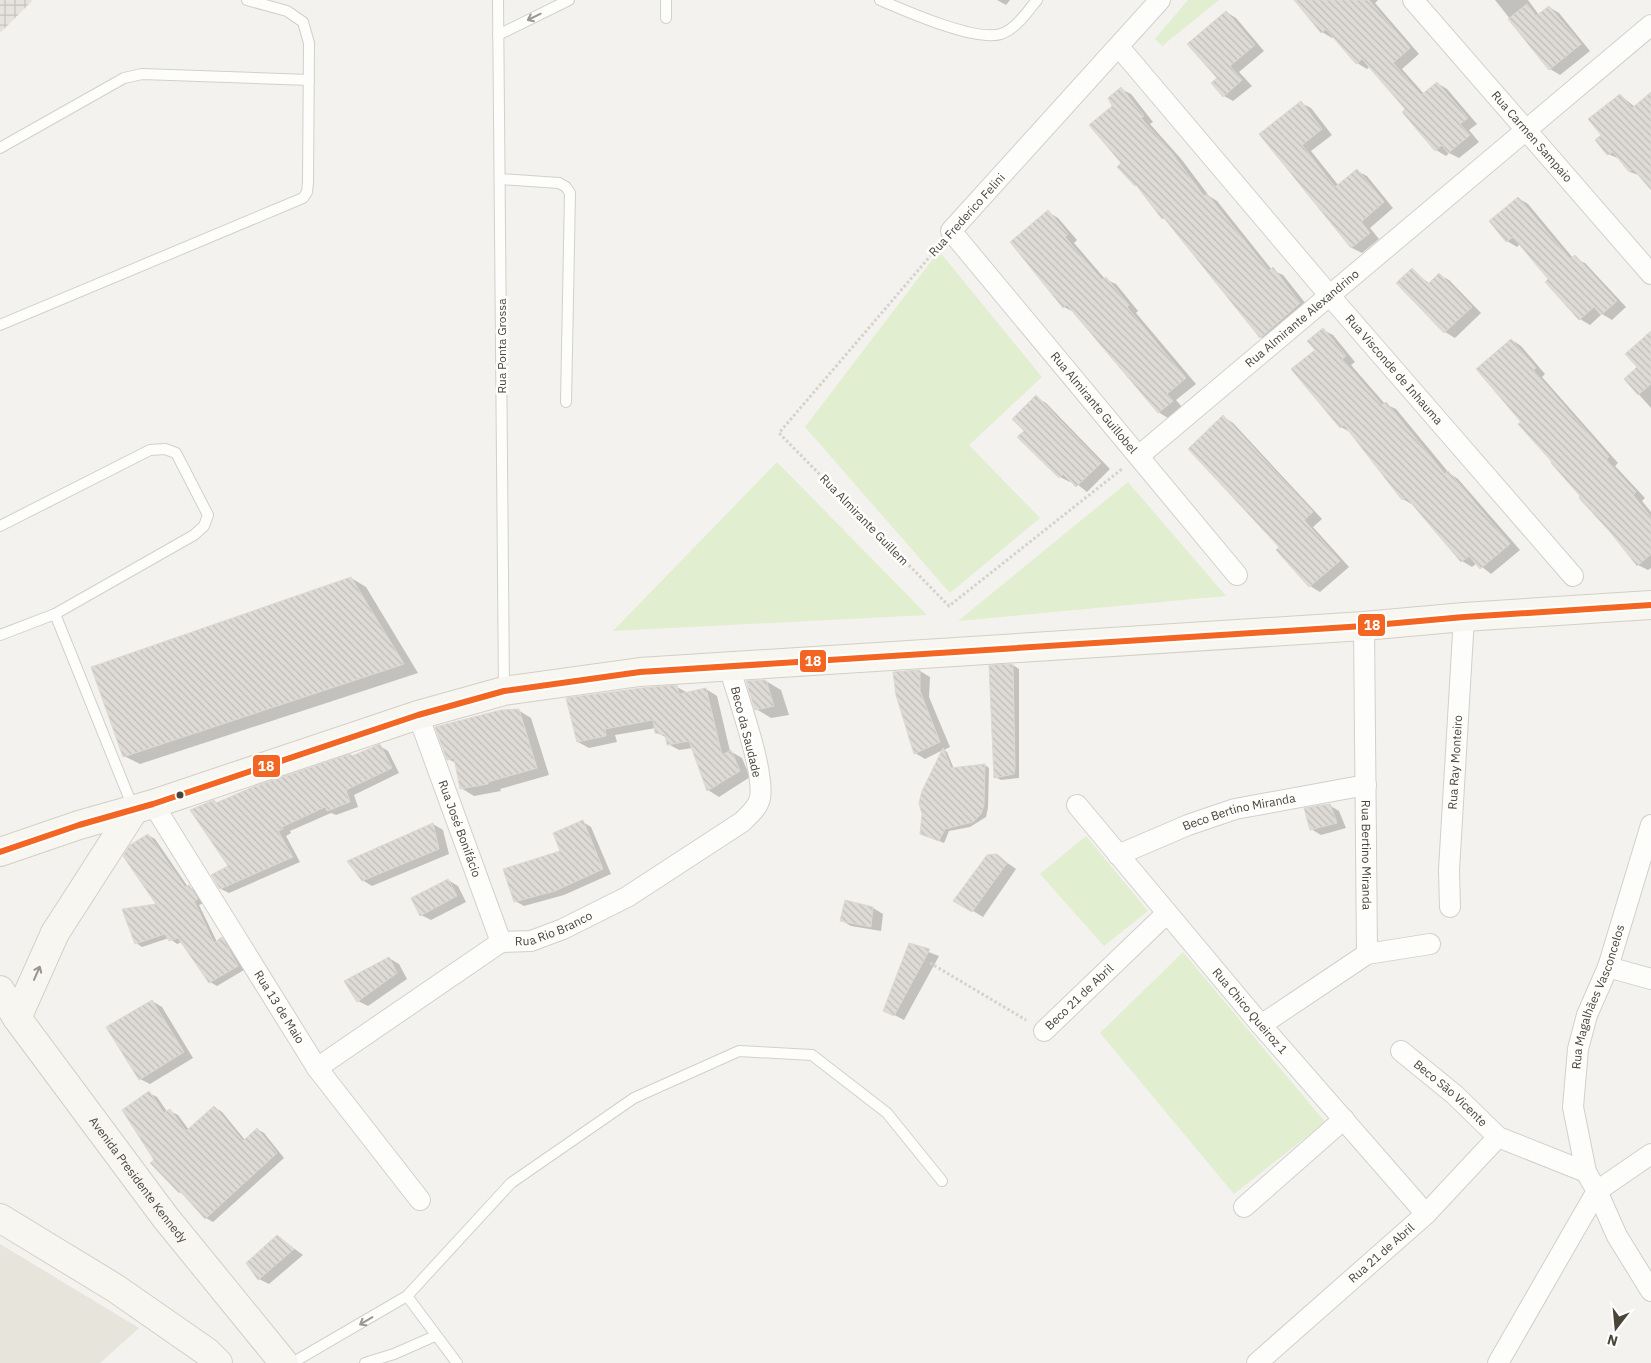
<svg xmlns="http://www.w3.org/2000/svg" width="1651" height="1363" font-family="'IBM Plex Sans',sans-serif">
<defs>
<pattern id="industrial-grid" width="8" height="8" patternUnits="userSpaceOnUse" patternTransform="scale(1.25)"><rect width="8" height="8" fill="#e6e2de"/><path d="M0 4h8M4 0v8" fill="none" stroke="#c7c3bf"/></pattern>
<pattern id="building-back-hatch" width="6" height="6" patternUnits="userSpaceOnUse" patternTransform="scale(1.25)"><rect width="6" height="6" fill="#dedbd6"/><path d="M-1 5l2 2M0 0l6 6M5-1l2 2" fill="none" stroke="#c0bdb8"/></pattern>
</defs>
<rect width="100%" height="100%" fill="#f4f2ee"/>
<path fill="#e7e4dc" d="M0 1244 139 1328 100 1363H0Z"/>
<path fill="url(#industrial-grid)" d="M0 0H33L0 33Z"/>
<g fill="#e1eecf">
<path d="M1188 0H1219L1162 46 1155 39Z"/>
<path d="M939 251 1042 377 969 445 1040 518 950 593 805 427Z"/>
<path d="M777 462 927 615 613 631Z"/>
<path d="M1128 482 1226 596 958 621Z"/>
<path d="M1086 836 1148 911 1104 946 1040 874Z"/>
<path d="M1183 952 1325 1122 1234 1194 1100 1033Z"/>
</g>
<g fill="#0003">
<path d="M997 0H1010L1006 5Z"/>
<path d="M1295 0H1378L1375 3 1419 54 1402 69 1424 94 1437 83 1447 89 1477 124 1469 130 1479 142 1459 158 1449 153 1446 156 1436 150 1407 109 1370 66 1367 69 1357 63 1334 36 1332 38 1322 32Z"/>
<path d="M1495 0H1528L1539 15 1549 7 1559 13 1590 51 1560 75 1550 69Z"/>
<path d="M1226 12 1236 18 1264 51 1239 72 1252 86 1233 101 1224 96 1218 78Z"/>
<path d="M1121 89 1131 94 1153 122 1150 124 1182 160 1209 196 1217 201 1272 270 1283 275 1310 309 1271 342 1261 337 1168 221 1163 218 1140 188 1119 167 1123 164 1113 107Z"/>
<path d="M1651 94V188L1641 176 1630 172 1620 159 1608 154 1603 135 1620 95 1635 107Z"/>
<path d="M1301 103 1311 108 1332 135 1311 151 1339 186 1357 171 1367 176 1393 208 1370 228 1379 239 1362 253 1352 248 1260 134Z"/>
<path d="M1518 198 1528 204 1573 258 1585 263 1626 307 1612 320 1602 314 1590 325 1580 319 1547 283 1550 280 1520 244 1517 247 1507 241 1490 221Z"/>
<path d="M1048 212 1058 218 1077 240 1074 243 1105 279 1116 284 1138 311 1136 313 1196 384 1176 400 1182 407 1168 418 1158 412 1074 312 1064 307Z"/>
<path d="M1412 270 1430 284 1439 275 1449 280 1481 313 1455 338 1445 332Z"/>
<path d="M1323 330 1333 335 1355 362 1351 365 1385 404 1396 409 1449 473 1458 479 1520 550 1491 574 1477 563 1472 567 1462 561 1413 505 1403 499 1352 433 1341 427 1293 369 1317 350Z"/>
<path d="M1512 340 1521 346 1545 374 1542 377 1618 463 1615 466 1645 498 1642 501 1651 512V568L1648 570 1638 565 1523 422Z"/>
<path d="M1651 343V408L1625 379 1638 367Z"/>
<path d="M1036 397 1046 403 1110 469 1087 492 1072 480 1070 482 1060 477 1026 431Z"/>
<path d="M1224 417 1233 423 1322 519 1313 527 1349 567 1320 592 1310 586 1278 550 1281 548Z"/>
<path d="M351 578 366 587 418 673 140 764 124 756Z"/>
<path d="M1013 665 1019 669V778L1001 780 995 777Z"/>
<path d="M920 671 930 677 929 697 950 747 944 750 947 752 954 769 985 765 989 768 988 808 986 817 970 827 949 831 944 843 926 836 943 750 925 759 915 753Z"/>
<path d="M766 681 781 690 789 715 771 718 756 709Z"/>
<path d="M677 687 688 693 706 689 717 696 730 751 742 758 750 777 719 797 708 790 693 748 679 750 668 744 667 738 656 732V728L615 735 617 742 589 748 578 742Z"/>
<path d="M518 710 531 718 549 775 500 789 501 791 474 796 461 788 456 763 448 759Z"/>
<path d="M380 746 388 751 399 773 354 795 358 807 336 815 331 813 290 831 291 833 286 836 300 862 229 893 221 889 230 867 214 801 218 803 354 757Z"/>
<path d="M1329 805 1339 811 1346 828 1321 835 1311 829Z"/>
<path d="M583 822 591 827 611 874 564 895 524 906 515 901 561 852Z"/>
<path d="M433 824 443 830 449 854 372 886 362 880Z"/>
<path d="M148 835 155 839 188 887 196 890 204 903 199 905 217 942 222 939 229 943 244 970 217 986 210 982 182 942 177 944 169 938 142 947 136 943 158 905Z"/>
<path d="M996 855 1016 869 983 917 955 900Z"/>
<path d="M448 880 458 886 466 902 431 920 421 915Z"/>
<path d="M873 908 883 914 881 931 851 926 841 920Z"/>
<path d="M910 945 939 956 904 1020 885 1010Z"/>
<path d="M389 958 399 964 407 979 368 1006 358 1001Z"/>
<path d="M152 1001 162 1007 193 1058 150 1084 140 1079Z"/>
<path d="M149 1093 157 1097 168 1113 170 1111 178 1115 189 1130 214 1107 222 1112 245 1140 257 1129 264 1133 284 1158 213 1222 206 1218 185 1195 179 1192 156 1160Z"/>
<path d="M277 1236 303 1255 269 1284 259 1279Z"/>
</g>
<g fill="url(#building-back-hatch)" stroke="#dcd9d4">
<path d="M1294 0H1369L1410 48 1393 63 1421 95 1437 82 1468 118 1460 124 1470 135 1448 153 1442 145 1435 151 1402 112 1405 109 1362 59 1356 64 1326 29 1321 33Z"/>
<path d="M1527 4 1536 16 1549 6 1581 44 1549 70 1508 19Z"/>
<path d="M1226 11 1255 45 1230 66 1242 80 1223 97 1211 83 1217 78 1187 44Z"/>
<path d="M1121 87 1144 116 1141 118 1172 153 1204 196 1207 194 1269 271 1273 267 1300 303 1260 338 1164 218 1162 219 1136 185 1135 186 1117 167 1121 163 1089 125 1112 106 1108 98Z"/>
<path d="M1651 92V190L1633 169 1629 172 1613 152 1607 155 1595 140 1601 135 1588 119 1620 94 1632 108Z"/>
<path d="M1301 101 1322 129 1302 145 1335 187 1357 169 1384 202 1361 222 1370 233 1351 248 1259 134Z"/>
<path d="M1518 197 1570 259 1575 255 1617 301 1601 315 1594 307 1579 320 1545 282 1548 279 1513 237 1506 242 1489 221Z"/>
<path d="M1048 210 1068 234 1065 237 1102 280 1106 277 1129 305 1127 307 1186 378 1167 394 1173 401 1158 413 1067 305 1063 308 1010 242Z"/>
<path d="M1412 268 1428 284 1439 273 1472 307 1444 333 1396 283Z"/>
<path d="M1323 328 1346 356 1342 359 1382 405 1386 402 1445 474 1448 471 1510 544 1480 569 1469 556 1461 562 1406 497 1402 500 1344 425 1340 428 1291 369 1315 350 1307 341Z"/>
<path d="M1651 331V384L1638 395 1624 379 1637 367 1625 354Z"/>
<path d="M1511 339 1536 368 1533 370 1609 457 1606 460 1636 492 1633 495 1651 517V554L1637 566 1611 533 1579 498 1580 496 1551 463 1552 462 1518 424 1521 422 1476 369Z"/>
<path d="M1036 395 1101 463 1076 487 1063 474 1059 478 1017 437 1024 431 1012 419Z"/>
<path d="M1223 415 1313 512 1304 520 1340 561 1309 587 1276 550 1279 547 1188 449Z"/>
<path d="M351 577 404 664 123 757 91 667Z"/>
<path d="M1013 664 1015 767 1014 774 994 778 989 665Z"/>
<path d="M920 670V691L940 742 914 754 896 695 893 672Z"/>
<path d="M766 680 774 706 755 710 746 681Z"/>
<path d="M677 685 679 694 706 688 722 755 731 750 740 771 707 791 689 741 667 745 665 735 655 733 653 720 605 729 606 736 577 742 566 698 642 688Z"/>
<path d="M519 709 537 768 488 782V784L460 789 454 758 447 760 435 727 501 710Z"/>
<path d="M380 744 392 768 346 790 350 802 327 811 325 807 282 827 283 829 278 831 293 857 220 889 211 875 228 866 190 810 214 800 216 803 253 787 350 754 352 756Z"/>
<path d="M943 748 951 768 985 764 984 805 981 814 973 822 945 829 939 841 920 834 922 814 919 803 922 791Z"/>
<path d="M1330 804 1337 823 1310 830 1304 808Z"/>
<path d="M583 820 603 869 555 891 514 902 503 869 560 851 553 833Z"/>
<path d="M433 823 439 849 362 881 347 861Z"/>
<path d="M148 834 185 887 189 885 198 899 194 901 214 943 222 937 238 966 209 983 178 938 169 941 165 934 135 944 122 909 156 904 123 856 130 845Z"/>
<path d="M997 854 1007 863 972 912 953 901 987 855Z"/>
<path d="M448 879 457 896 420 916 411 898Z"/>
<path d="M845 900 873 907 871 927 840 921Z"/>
<path d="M909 943 930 949 894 1016 883 1011Z"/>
<path d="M389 957 397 973 357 1002 344 981Z"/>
<path d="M152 1000 184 1052 139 1080 106 1027Z"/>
<path d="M149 1091 164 1113 170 1109 186 1131 214 1106 243 1141 257 1128 277 1153 205 1219 180 1191 179 1193 150 1163 154 1160 122 1110Z"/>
<path d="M277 1235 294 1249 258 1280 246 1263Z"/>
</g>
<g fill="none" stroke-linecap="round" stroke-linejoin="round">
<defs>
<g id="lane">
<path d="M498 0 504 690"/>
<path d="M666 0V18"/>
<path d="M880 0C906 11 975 42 1001 34 1017 28 1026 13 1037 0"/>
<path d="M498 35 569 0"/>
<path d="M0 148 124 78 142 74 309 80"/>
<path d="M500 179 559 183 566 187 570 193 566 402"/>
<path d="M0 325 303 198 307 192 308 182 309 43 303 22 287 11 247 0"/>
<path d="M0 526 150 450 165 449 176 453 208 515 204 526 194 535 55 614 134 810"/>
<path d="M0 635 55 614"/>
<path d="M407 1296 457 1363"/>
<path d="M292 1363 407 1296 511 1183 634 1098 739 1051 812 1055 887 1113 942 1181"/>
<path d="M365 1363 394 1354 435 1336"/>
</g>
<g id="street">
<path id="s1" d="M1160 0 951 231 1237 575"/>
<path id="s2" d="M1413 0 1651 274"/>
<path id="s3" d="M1119 47 1330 296 1573 576"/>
<path id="s4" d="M1140 455 1651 25"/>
<path id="s5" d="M1364 626 1367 954"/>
<path id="s6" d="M418 715 501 942"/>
<path id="s7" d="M153 804 317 1068 420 1200"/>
<path id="s8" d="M1077 805 1261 1025 1426 1214"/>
<path id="s9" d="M1118 855 1188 825 1235 809 1366 785"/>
<path id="s10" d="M1450 907 1449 870 1464 617"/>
<path d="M1608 967 1651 979"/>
<path d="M1261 1025 1367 954 1430 944"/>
<path id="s11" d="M1044 1031 1166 914"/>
<path id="s12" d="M1401 1051 1455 1095 1498 1137 1586 1172 1597 1191 1617 1236 1651 1291"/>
<path id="s13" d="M317 1068 501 942 531 941 563 929 627 897 742 822C749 815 758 808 760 798 765 771 737 695 729 666"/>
<path id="s14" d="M1586 1172 1573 1107 1578 1049 1587 1015 1608 967 1651 825"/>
<path d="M1244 1207 1344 1119"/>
<path id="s15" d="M1257 1363 1426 1214 1498 1137"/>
<path d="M1498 1363 1597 1191 1651 1154"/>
</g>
<g id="secondary">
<path d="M0 852 79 825 153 804 418 715 504 691 640 672 1364 626 1464 617 1651 605"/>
<path id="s16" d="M0 990 17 1018 165 1217 284 1363"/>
<path d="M17 1018 55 933 134 810"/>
<path d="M0 1218 115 1288 207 1352 218 1363"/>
</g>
</defs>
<use href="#lane" stroke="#d2d0cb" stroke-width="12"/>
<use href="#street" stroke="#d2d0cb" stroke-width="22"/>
<use href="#secondary" stroke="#d3cfc5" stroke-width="30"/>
<g stroke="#d3d2cc" stroke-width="3" stroke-dasharray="2.5 2.5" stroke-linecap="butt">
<path d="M938 247 779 433 949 606 1122 469"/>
<path d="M930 963 1026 1020"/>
</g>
<use href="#lane" stroke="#fdfdfc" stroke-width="10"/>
<use href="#street" stroke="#fdfdfc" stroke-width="20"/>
<use href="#secondary" stroke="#f7f6f1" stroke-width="28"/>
<defs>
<path id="bus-1" d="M0 852 79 825 153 804 418 715 504 691 640 672 1364 626 1464 617 1651 605"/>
</defs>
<use href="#bus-1" stroke="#fff" stroke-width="10"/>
<use href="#bus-1" stroke="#f26522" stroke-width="6"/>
</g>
<defs><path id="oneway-shaft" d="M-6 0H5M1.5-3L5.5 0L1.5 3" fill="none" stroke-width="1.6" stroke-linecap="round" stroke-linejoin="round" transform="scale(1.25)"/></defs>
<g stroke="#9b9791">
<use href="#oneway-shaft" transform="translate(534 17) rotate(154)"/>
<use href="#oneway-shaft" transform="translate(366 1321) rotate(149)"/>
</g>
<use stroke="#98948c" href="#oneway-shaft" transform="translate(37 973) rotate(-66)"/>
<circle fill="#4b4439" stroke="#fff" stroke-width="2" cx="180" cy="795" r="4.5"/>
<g text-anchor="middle" stroke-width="5" stroke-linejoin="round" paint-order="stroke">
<g font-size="12" fill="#4b4439" stroke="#fff">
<text dy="4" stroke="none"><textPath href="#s2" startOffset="181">Rua Carmen Sampaio</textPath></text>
<text transform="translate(967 215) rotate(-48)" y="4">Rua Frederico Felini</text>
<text dy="4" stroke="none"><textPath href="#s4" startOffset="212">Rua Almirante Alexandrino</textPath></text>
<text transform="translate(502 346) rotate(-90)" y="4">Rua Ponta Grossa</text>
<text dy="4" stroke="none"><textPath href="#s3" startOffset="424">Rua Visconde de Inhauma</textPath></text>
<text dy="4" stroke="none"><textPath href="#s1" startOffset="535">Rua Almirante Guillobel</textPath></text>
<text transform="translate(864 520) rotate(46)" y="4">Rua Almirante Guillem</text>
<text transform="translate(746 732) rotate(76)" y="4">Beco da Saudade</text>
<text dy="4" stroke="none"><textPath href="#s10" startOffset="145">Rua Ray Monteiro</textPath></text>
<text dy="4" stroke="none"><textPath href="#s9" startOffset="129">Beco Bertino Miranda</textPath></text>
<text dy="4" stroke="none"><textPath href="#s6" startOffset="121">Rua José Bonifácio</textPath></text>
<text dy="4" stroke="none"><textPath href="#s5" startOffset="229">Rua Bertino Miranda</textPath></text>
<text dy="4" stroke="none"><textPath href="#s13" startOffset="278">Rua Rio Branco</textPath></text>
<text dy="4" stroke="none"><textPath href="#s11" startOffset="49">Beco 21 de Abril</textPath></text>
<text dy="4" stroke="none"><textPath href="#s14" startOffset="180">Rua Magalhães Vasconcelos</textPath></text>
<text dy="4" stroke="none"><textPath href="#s7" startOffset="239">Rua 13 de Maio</textPath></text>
<text dy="4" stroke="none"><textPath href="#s8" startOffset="269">Rua Chico Queiroz 1</textPath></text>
<text dy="4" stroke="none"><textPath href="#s12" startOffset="65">Beco São Vicente</textPath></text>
<text dy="4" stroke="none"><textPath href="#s16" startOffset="235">Avenida Presidente Kennedy</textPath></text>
<text dy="4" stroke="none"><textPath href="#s15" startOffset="166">Rua 21 de Abril</textPath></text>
</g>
</g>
<g stroke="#fff" stroke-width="2">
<rect x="1357" y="613" width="29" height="24" rx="5" fill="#f26522"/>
<rect x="799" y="649" width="28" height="24" rx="5" fill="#f26522"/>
<rect x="252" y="754" width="29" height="24" rx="5" fill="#f26522"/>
</g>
<g font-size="14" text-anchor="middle" font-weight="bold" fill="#fff">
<text x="1372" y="630">18</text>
<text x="813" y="666">18</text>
<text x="266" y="771">18</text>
</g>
<g transform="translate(1616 1328) rotate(196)" stroke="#ffffff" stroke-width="4" paint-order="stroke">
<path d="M0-4L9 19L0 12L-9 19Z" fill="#4b4439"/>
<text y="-8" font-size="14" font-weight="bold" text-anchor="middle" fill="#4b4439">N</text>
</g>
</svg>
